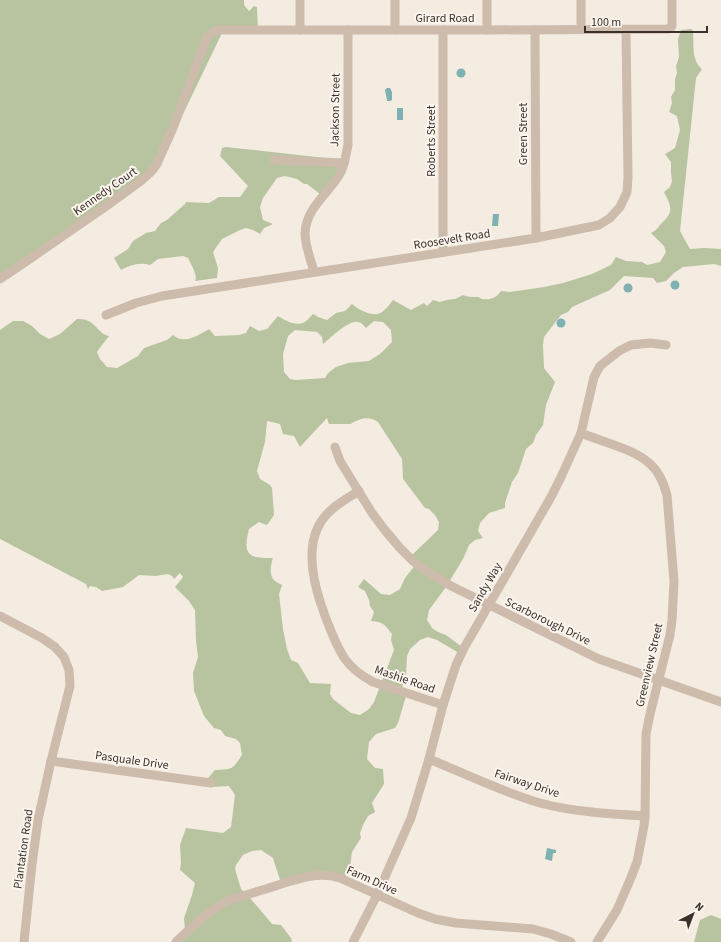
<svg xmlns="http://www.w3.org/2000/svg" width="721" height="942" font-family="'Source Sans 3',sans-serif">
<rect width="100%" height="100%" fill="#f4ebe1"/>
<g fill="#b8c4a0" fill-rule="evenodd">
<path d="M0 0H244V5L249 11 254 6 257 7 258 31 222 33 172 137 146 173 0 277Z"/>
<path d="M690 29 693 30C694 43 691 60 702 69L696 78 680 231 690 249 704 248 721 249V266L714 264 683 267 674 273 666 281 657 283 653 278 624 276 610 290 572 307 568 312 561 315 544 337 543 345 544 368 555 382 546 405 543 425 536 435 533 443 526 449 518 473 512 482 505 503V508L489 513 480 523 478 531 483 538 475 540 469 545 463 559 446 587 429 610 427 620 432 628 438 632 446 635 462 647 459 653 437 640 428 637 420 640 410 649 407 656 406 675 401 691 406 696 398 723 395 728 376 734 369 742 367 759 375 768 383 769 384 784 372 803 375 812 368 816 364 823 360 833 361 838 352 852 350 867 343 881 327 877 281 883 273 858 261 850 252 851 243 855 236 865 235 869 241 889 251 899 272 924 281 925 291 938 292 942H171L185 930 184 918 192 895 195 883 180 870 181 863 180 845 186 828 223 833 231 827 235 795 229 786 212 787 203 784 215 770C233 769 232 770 242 755L240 743 236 739 225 736 221 730 214 728 204 716 194 691 193 673 198 657 196 641 195 610 189 601 175 587 183 577 180 573 174 579 172 576 168 574 155 576 139 575 123 587 102 591 96 587 90 586 88 589 86 584 0 539V330L13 321H23L32 326 40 334 49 339 60 334 77 319C96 318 96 333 109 336L99 349 97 352 100 359 107 367 117 368 138 356 144 348 167 340 173 335C176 337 178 339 182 339 189 341 203 333 209 329L215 336 239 335 246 333 250 326 259 331 267 329 278 316C284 320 295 326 303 323 307 321 310 317 313 314L318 317 327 320 336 313 345 311 352 304C359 310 373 318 382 312 386 309 390 304 393 300L411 310 424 303 427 306 433 300 440 302 447 300 455 299 463 295C468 297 471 297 476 297 481 297 477 297 482 299 491 300 496 298 501 291L510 292 544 287 563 283 592 274 611 265 616 257 626 261 642 262 647 265 660 262 666 252 664 246 651 233C659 229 658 226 663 222 675 211 670 204 664 192L670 187 672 181 671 173V162L665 154 675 148 680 130 677 116 669 112 672 103 671 97 675 90V79L677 73 676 66 679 57 678 39 681 30ZM374 321 383 322 391 330 392 342 380 354 369 361 348 363 336 367 328 373 325 378 296 380 290 379 284 372 283 354 288 336 295 330 317 332 322 337 323 344C330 338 350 319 358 322 361 322 364 326 366 328ZM327 418 329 424H351L352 423C362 418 368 416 378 422L402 459 403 479 425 508 429 509 435 515 439 522 438 530 410 557 416 564 405 578 400 589 390 595 381 594 364 579 358 587 365 591 369 600 370 606 374 612 371 621C384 622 385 625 392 634L391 640 394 650 374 702 369 709 360 715 351 713 333 699 330 694 331 684 310 683 298 663 291 660 287 649 283 629 279 594 282 585C279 583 275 582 273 579 269 573 271 564 273 558 267 558 261 558 256 557 242 554 247 539 249 529L259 522 267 525 274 515 272 488 270 485 260 479 257 471 265 442 267 421 280 424 283 434 294 436 300 447Z"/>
<path d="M226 147 343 160 344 163 320 194 307 184H304L297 179 285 176 277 178 263 198 260 207 263 220 273 224 264 228 260 234 253 230 246 228 240 230 222 239 213 252 218 268 217 278 195 281 196 277 194 270 188 258 183 256 158 259 150 265C139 262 130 265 121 270L114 258 128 249 133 241 146 233 155 231 161 223 167 220 185 204 186 202 209 203 219 197H240L248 186 220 156 222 148Z"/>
<path d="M711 915 721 919V942H694L700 920Z"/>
</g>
<g fill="#7fb0b2">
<circle cx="461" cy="73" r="4.5"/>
<path d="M387 88H390L392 92V100L390 101H387V100L385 90Z"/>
<rect x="397" y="108" width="6" height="12"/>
<path d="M493 214H499L498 226H492Z"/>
<circle cx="675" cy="285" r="4.5"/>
<circle cx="628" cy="288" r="4.5"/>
<circle cx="561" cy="323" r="4.5"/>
<path d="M547 848 556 850V853H553L552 861 545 859Z"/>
</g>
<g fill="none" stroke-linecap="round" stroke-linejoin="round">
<g stroke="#cdbbac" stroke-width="9">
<path d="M395 0V30"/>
<path d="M581 0V29"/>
<path d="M300 30V0"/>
<path d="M487 30V0"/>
<path d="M535 30 536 238"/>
<path d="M274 160 344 163"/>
<path d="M443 252V30"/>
<path d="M314 272C311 260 305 246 305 233 306 207 330 193 341 172 345 164 346 154 348 145V30"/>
<path d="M0 279 24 263 70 231 105 207 142 180 151 172 157 164 173 128 207 37 211 33 217 30H487L669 29 672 26V0"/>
<path d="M106 315 136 303 162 296 536 238 599 225 610 218 620 207 627 192 628 177 626 30"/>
<path d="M581 433C600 441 634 449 649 463 659 471 664 484 667 495L674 581 672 620 670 635 650 714 646 734 645 816 644 826 637 862 630 880 617 910 597 942"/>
<path d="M335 447 340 461 372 513 384 529 400 548 413 561 427 571 451 586 599 659 721 702"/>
<path d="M359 491C343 501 326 510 318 527 303 558 319 602 331 631 335 641 339 650 345 659 352 669 362 676 373 682L443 705"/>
<path d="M0 616 42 638 55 647 64 657 69 670 70 686 51 761 38 820 32 864 24 942"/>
<path d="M429 759C466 774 502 792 540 803 574 812 610 814 645 816"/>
<path d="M51 761 211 783"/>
<path d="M176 942C193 926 209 910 230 900 245 895 260 891 275 886 297 879 317 871 340 878L418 913 435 919 456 923 533 929 551 934 571 942"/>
<path d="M353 942 377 895 411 818 429 759 443 705 456 665 464 648 551 497 561 477 581 433 594 377 600 366 619 351 631 345 650 343 666 345"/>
</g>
</g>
<g text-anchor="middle" stroke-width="4" stroke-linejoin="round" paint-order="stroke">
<g font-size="12" fill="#3b302b" stroke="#fbf5ee">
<text x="445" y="22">Girard Road</text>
<text transform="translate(335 110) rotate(-89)" y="4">Jackson Street</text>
<text transform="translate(523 134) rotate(-90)" y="4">Green Street</text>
<text transform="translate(431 141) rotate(-90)" y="4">Roberts Street</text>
<text transform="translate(105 191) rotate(-35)" y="4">Kennedy Court</text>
<text transform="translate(452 239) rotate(-9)" y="4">Roosevelt Road</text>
<text transform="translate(485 587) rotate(-60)" y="4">Sandy Way</text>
<text transform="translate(548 621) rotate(26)" y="4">Scarborough Drive</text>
<text transform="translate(649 665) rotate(-77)" y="4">Greenview Street</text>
<text transform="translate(405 679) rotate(19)" y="4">Mashie Road</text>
<text transform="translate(132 760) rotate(8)" y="4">Pasquale Drive</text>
<text transform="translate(527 783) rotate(18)" y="4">Fairway Drive</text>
<text transform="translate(23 849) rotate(-82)" y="4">Plantation Road</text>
<text transform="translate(372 880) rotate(24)" y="4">Farm Drive</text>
</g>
</g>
<g transform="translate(693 914) rotate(42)" stroke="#fbf5ee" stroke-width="3" paint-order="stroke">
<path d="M0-3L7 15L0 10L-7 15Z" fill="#3b302b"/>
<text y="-6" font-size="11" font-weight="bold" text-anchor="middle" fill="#3b302b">N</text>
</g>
<path d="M585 26v6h122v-6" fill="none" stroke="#3b302b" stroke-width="2"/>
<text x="591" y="26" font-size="12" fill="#3b302b" stroke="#fbf5ee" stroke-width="3" paint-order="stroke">100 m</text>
</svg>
